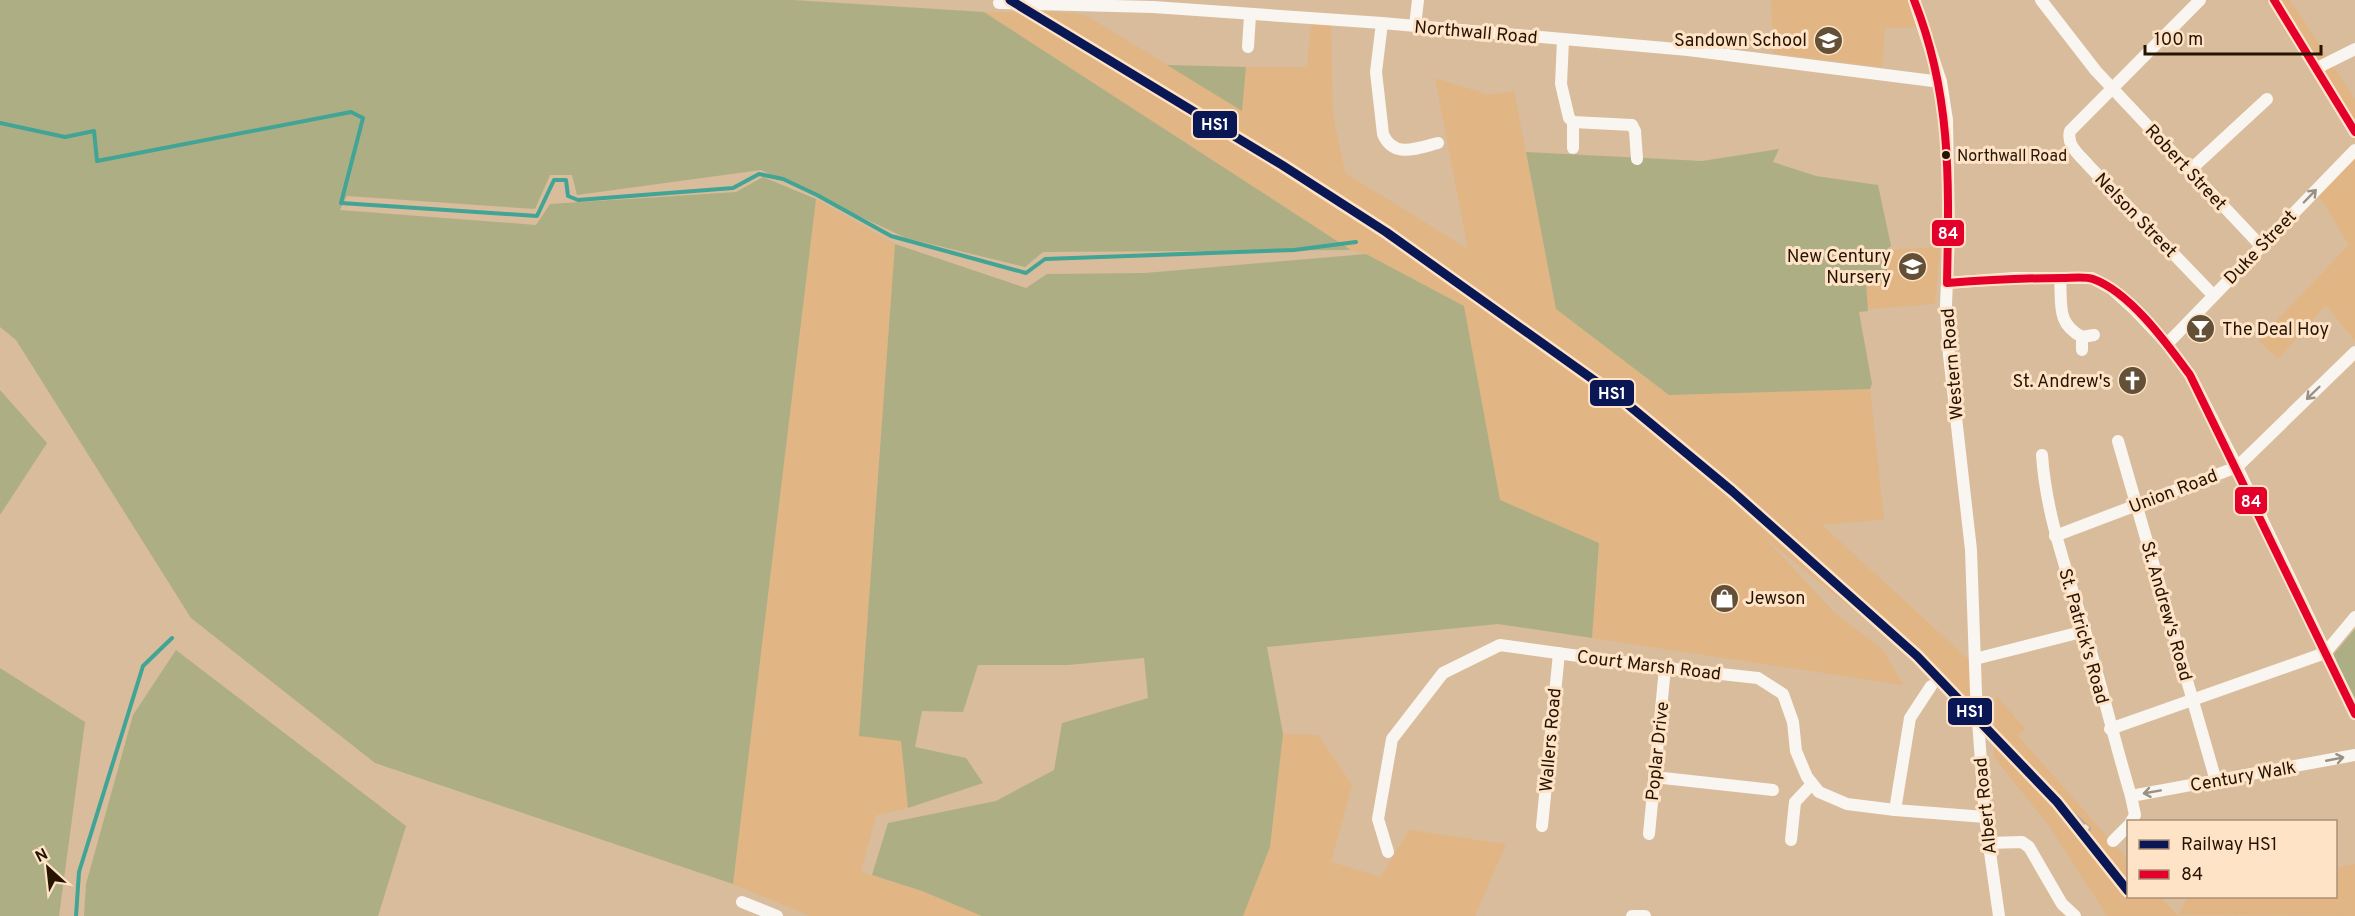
<svg xmlns="http://www.w3.org/2000/svg" width="2355" height="916" font-family="Overpass,sans-serif">
<rect width="100%" height="100%" fill="#d8bc9c"/>
<g fill="#e1b584">
<path d="M1771 0H1909L1921 27 1885 28 1882 67 1773 53Z"/>
<path d="M2266 0H2290L2355 99V142Z"/>
<path d="M984 12H1054L1085 15 1242 110 1246 67H1307L1311 24 1331 25 1333 116 1345 173 1468 249 1435 78 1489 95 1514 91 1556 309 1669 395 1870 389 1884 519 1822 525 1970 661 1975 722 1898 646 1764 537 1834 612 1883 650 1903 685 1592 638 1599 543 1500 500 1464 306 1366 254 1351 250Z"/>
<path d="M2355 155V341L2326 305 2278 359 2258 340 2349 245 2319 196Z"/>
<path d="M816 199 895 244 859 735 901 741 908 808 876 815 861 872 922 891 982 916H810L733 884Z"/>
<path d="M1940 247 1935 304 1868 309 1865 282 1888 281 1885 250Z"/>
<path d="M1996 695 2025 729 2017 735 2128 860V896L2160 897 2178 916H2107L2050 827 1994 757Z"/>
<path d="M1283 734 1318 735 1352 785 1331 862 1381 877 1409 830 1506 844 1475 916H1243L1270 847Z"/>
<path d="M2355 864V916L2178 915 2187 898 2193 897 2336 896V868Z"/>
</g>
<g fill="#aeae85">
<path d="M0 0H793L984 12 1351 250 1043 252 1025 267 906 238 761 170 577 195 572 175H550L535 209 347 196 340 210 536 225 550 204 736 192 763 177 816 199 733 884 375 763 191 618 16 340 0 327Z"/>
<path d="M1167 65 1246 67 1242 111Z"/>
<path d="M1779 149 1773 162 1816 176 1878 185 1891 246 1885 251 1888 281 1866 282 1868 311 1859 312 1872 384 1870 389 1669 395 1556 309 1526 152 1702 161Z"/>
<path d="M895 244 1026 288 1047 274 1145 273 1366 254 1464 306 1500 500 1599 543 1592 638 1498 624 1267 647 1283 734 1270 847 1243 916H982L922 891 872 875 888 823 996 801 1054 770 1062 723 1148 698 1144 658 1068 665H978L963 712 922 711 915 747 966 758 983 783 908 808 901 741 859 736Z"/>
<path d="M0 390 47 443 0 515Z"/>
<path d="M2355 629V698L2333 655Z"/>
<path d="M176 650 406 826 378 916H84L86 884 133 715Z"/>
<path d="M0 668 85 722 59 916H0Z"/>
</g>
<g fill="none" stroke-linecap="round" stroke-linejoin="round">
<g stroke="#41a494" stroke-width="4">
<path d="M0 123 65 137 94 131 97 161 351 112 363 118 341 203 537 216 554 180H566L568 196 578 200 733 188 759 174 783 179 817 195 891 236 1026 273 1045 259 1294 250 1356 242"/>
<path d="M76 916 79 872 143 666 172 638"/>
</g>
<g stroke="#f9f5f0" stroke-width="12">
<path d="M1914 0 1941 82 1947 120 1949 235 1946 305 1949 355 1971 550 1976 693 1985 817 1999 916"/>
<path d="M2041 0 2096 71 2261 246"/>
<path d="M2200 0 2070 131C2066 146 2080 155 2089 166L2213 295"/>
<path d="M2274 0 2355 132"/>
<path d="M999 3 1153 7 1382 23 1688 50 1941 82"/>
<path d="M1382 23 1376 72 1383 134C1393 159 1418 148 1438 143"/>
<path d="M1415 26 1418 0"/>
<path d="M1563 40 1561 84 1569 118 1573 122 1632 125 1635 131 1637 159"/>
<path d="M1248 47 1250 15"/>
<path d="M2317 68 2355 49"/>
<path d="M1573 148V122"/>
<path d="M2189 171 2267 99"/>
<path d="M2060 278C2062 305 2056 323 2082 337"/>
<path d="M1947 283 2015 278H2092L2112 289 2134 309 2167 344 2190 375 2237 467 2355 714"/>
<path d="M2167 344 2355 150"/>
<path d="M2082 350V337L2094 335"/>
<path d="M2118 441 2216 781"/>
<path d="M2042 455C2046 515 2067 571 2084 628 2101 683 2114 740 2131 796L2135 815 2131 822"/>
<path d="M2055 536 2237 467 2355 352"/>
<path d="M1975 659 2085 631"/>
<path d="M2110 729 2325 653 2355 617"/>
<path d="M1654 777 1773 790"/>
<path d="M2131 796 2355 755"/>
<path d="M1895 810 1910 718 1931 686"/>
<path d="M1542 826 1559 653"/>
<path d="M1649 834 1665 668"/>
<path d="M1791 840 1795 802 1812 784"/>
<path d="M2113 841 2128 826"/>
<path d="M1988 843 2022 842 2029 847 2062 904 2075 916"/>
<path d="M1388 852 1378 819 1392 739 1443 673 1500 645 1665 668 1758 678 1783 694 1793 722 1796 751 1807 777 1819 792 1847 804 1895 810 1985 817"/>
<path d="M742 902 777 916"/>
<path d="M1632 916H1645"/>
</g>
<defs>
<path id="rail" d="M2036 780 2088 829"/>
</defs>
<use href="#rail" stroke="#b2aba4" stroke-width="6"/>
<use href="#rail" stroke="#fee3c7" stroke-width="4" stroke-dasharray="11" stroke-linecap="butt"/>
<defs>
<g id="bus-1">
<path d="M1914 0C1952 95 1949 183 1947 283 1985 280 2023 278 2062 278 2071 278 2085 276 2093 279 2130 292 2168 345 2190 375L2355 714"/>
<path d="M2274 0 2355 132"/>
</g>
</defs>
<use href="#bus-1" stroke="#fee3c7" stroke-width="12"/>
<use href="#bus-1" stroke="#e4002b" stroke-width="8"/>
<defs>
<path id="rail-1" d="M1010 0 1282 165 1386 232 1626 403 1732 491 1917 656 2057 802 2128 891"/>
</defs>
<use href="#rail-1" stroke="#fee3c7" stroke-width="14"/>
<use href="#rail-1" stroke="#091855" stroke-width="9"/>
</g>
<defs><path id="oneway-shaft" d="M-6 0H5M1.5-3L5.5 0L1.5 3" fill="none" stroke-width="1.6" stroke-linecap="round" stroke-linejoin="round" transform="scale(1.5)"/></defs>
<g stroke="#9a9084">
<use href="#oneway-shaft" transform="translate(2310 196) rotate(-46)"/>
<use href="#oneway-shaft" transform="translate(2313 393) rotate(136)"/>
<use href="#oneway-shaft" transform="translate(2335 759) rotate(-11)"/>
<use href="#oneway-shaft" transform="translate(2152 792) rotate(170)"/>
</g>
<defs>
<symbol id="school-disc" viewBox="-11 -11 22 22"><circle r="9.5" fill="#644f37" stroke="#fee3c7"/><path d="M0-5L7-2L0 1L-7-2ZM-4 1L0 2.5L4 1V4Q0 6-4 4Z" fill="#fff"/></symbol>
<symbol id="bar-disc" viewBox="-11 -11 22 22"><circle r="9.5" fill="#644f37" stroke="#fee3c7"/><path d="M-6-5H6L.8 .8V4.5H3.5V6h-7V4.5H-.8V.8Z" fill="#fff"/></symbol>
<symbol id="church-disc" viewBox="-11 -11 22 22"><circle r="9.5" fill="#644f37" stroke="#fee3c7"/><path d="M-1.2-6h2.4v3.5h3.3v2.4h-3.3V6h-2.4V-.1h-3.3v-2.4h3.3Z" fill="#fff"/></symbol>
<symbol id="shop-disc" viewBox="-11 -11 22 22"><circle r="9.5" fill="#644f37" stroke="#fee3c7"/><path d="M-5-2.5h2.3a2.7 3.5 0 0 1 5.4 0H5L5.5 6h-11ZM-1.5-2.5h3a1.5 2.3 0 0 0-3 0Z" fill="#fff"/></symbol>
</defs>
<g fill-rule="evenodd">
<use href="#school-disc" x="1812" y="24" width="33" height="33"/>
<use href="#school-disc" x="1896" y="250" width="33" height="33"/>
<use href="#bar-disc" x="2184" y="312" width="33" height="33"/>
<use href="#church-disc" x="2116" y="364" width="33" height="33"/>
<use href="#shop-disc" x="1708" y="582" width="33" height="33"/>
</g>
<circle fill="#261400" stroke="#fee3c7" stroke-width="2" cx="1946" cy="155" r="5"/>
<g text-anchor="middle" stroke-width="6" stroke-linejoin="round" paint-order="stroke">
<g font-size="16" fill="#261400" stroke="#fee3c7" text-anchor="start">
<text x="1957" y="161">Northwall Road</text>
</g>
<g font-size="18" fill="#261400" stroke="#fee3c7">
<text transform="translate(1476 32) rotate(5)" y="6">Northwall Road</text>
<text transform="translate(2186 167) rotate(47)" y="6">Robert Street</text>
<text transform="translate(2136 215) rotate(46)" y="6">Nelson Street</text>
<text transform="translate(2260 247) rotate(-46)" y="6">Duke Street</text>
<text transform="translate(1952 364) rotate(-95)" y="6">Western Road</text>
<text transform="translate(2173 491) rotate(-21)" y="6">Union Road</text>
<text transform="translate(2167 611) rotate(74)" y="6">St. Andrew's Road</text>
<text transform="translate(2084 636) rotate(74)" y="6">St. Patrick's Road</text>
<text transform="translate(1649 665) rotate(7)" y="6">Court Marsh Road</text>
<text transform="translate(1550 740) rotate(-85)" y="6">Wallers Road</text>
<text transform="translate(1657 751) rotate(-84)" y="6">Poplar Drive</text>
<text transform="translate(2243 776) rotate(-10)" y="6">Century Walk</text>
<text transform="translate(1985 806) rotate(-96)" y="6">Albert Road</text>
</g>
<g font-size="18" fill="#261400" stroke="#fee3c7" text-anchor="end">
<text x="1807" y="46">Sandown School</text>
<text x="1891" y="262">New Century<tspan x="1891" dy="21">Nursery</tspan></text>
<text x="2222" y="335" text-anchor="start">The Deal Hoy</text>
<text x="2111" y="387">St. Andrew's</text>
<text x="1745" y="604" text-anchor="start">Jewson</text>
</g>
</g>
<g stroke="#fee3c7" stroke-width="2">
<rect x="1192" y="110" width="46" height="29" rx="6" fill="#091855"/>
<rect x="1931" y="219" width="34" height="28" rx="6" fill="#e4002b"/>
<rect x="1589" y="379" width="46" height="28" rx="6" fill="#091855"/>
<rect x="2234" y="486" width="34" height="29" rx="6" fill="#e4002b"/>
<rect x="1947" y="697" width="46" height="29" rx="6" fill="#091855"/>
</g>
<g font-size="16" text-anchor="middle" font-weight="bold" fill="#fff">
<text x="1215" y="130">HS1</text>
<text x="1948" y="239">84</text>
<text x="1612" y="399">HS1</text>
<text x="2251" y="507">84</text>
<text x="1970" y="717">HS1</text>
</g>
<rect x="2127" y="820" width="210" height="78" fill="#fee3c7" stroke="#a89077" stroke-width="1.5"/>
<rect x="2139" y="840" width="30" height="9" fill="#091855" stroke="#a89077" stroke-width="1.5"/>
<text x="2181" y="850" font-size="18" fill="#261400">Railway HS1</text>
<rect x="2139" y="870" width="30" height="9" fill="#e4002b" stroke="#a89077" stroke-width="1.5"/>
<text x="2181" y="880" font-size="18" fill="#261400">84</text>
<g transform="translate(48 868) rotate(333)" stroke="#fee3c7" stroke-width="4.5" paint-order="stroke">
<path d="M0-4.5L10 22L0 15L-10 22Z" fill="#261400"/>
<text y="-9" font-size="16" font-weight="bold" text-anchor="middle" fill="#261400">N</text>
</g>
<path d="M2145 45v9h176v-9" fill="none" stroke="#261400" stroke-width="3"/>
<text x="2154" y="45" font-size="18" fill="#261400" stroke="#fee3c7" stroke-width="4.5" paint-order="stroke">100 m</text>
</svg>
